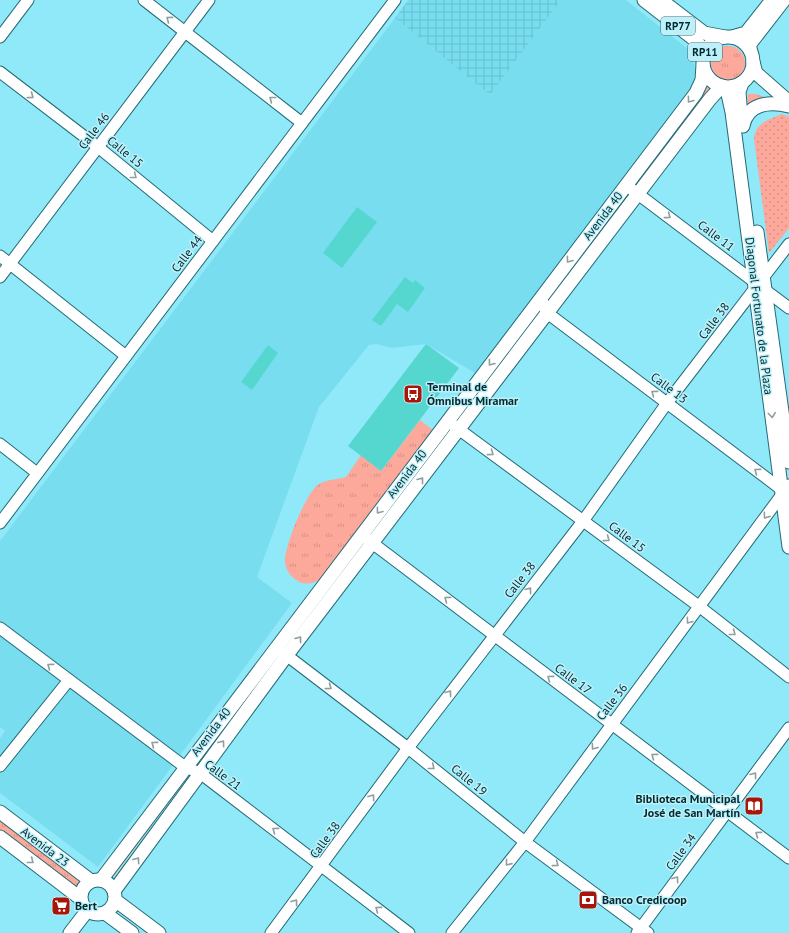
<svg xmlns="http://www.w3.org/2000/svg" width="789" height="933" font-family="'PT Sans',sans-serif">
<defs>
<pattern id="industrial-grid" width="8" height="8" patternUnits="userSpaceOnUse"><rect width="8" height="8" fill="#78deef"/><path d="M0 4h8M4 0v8" fill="none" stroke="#66becd"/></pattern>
<pattern id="grass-tufts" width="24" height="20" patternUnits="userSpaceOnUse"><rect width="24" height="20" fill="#fca89a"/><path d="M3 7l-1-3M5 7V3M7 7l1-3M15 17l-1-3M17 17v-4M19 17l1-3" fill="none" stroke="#d69185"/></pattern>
<pattern id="park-dots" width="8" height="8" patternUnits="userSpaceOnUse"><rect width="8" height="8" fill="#fca89a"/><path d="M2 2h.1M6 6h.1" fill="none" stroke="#d69185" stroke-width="1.8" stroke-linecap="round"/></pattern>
</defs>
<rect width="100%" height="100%" fill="#90e9f9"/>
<path fill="#78deef" d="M561 0H626L688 49 696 70 693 85 475 373 426 344 392 348 376 344 369 345 319 407 257 577 292 603 98 867 0 793V738L5 731 0 727V541L395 18 490 95Z"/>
<path fill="url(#industrial-grid)" d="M408 0H561L490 95 395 18Z"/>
<g fill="url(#grass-tufts)">
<circle cx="728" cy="63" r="17"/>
<path d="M706 87 711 90 644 176 642 174Z"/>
<path d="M748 94H756L767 98 747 108Z"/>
<path d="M625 197 626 199 554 292H553Z"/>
<path d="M420 420 434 431 322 578C315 583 306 586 298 581 291 577 286 571 285 562 284 547 306 492 319 484 326 480 338 479 346 477L361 455 381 471Z"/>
<path d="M186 777 187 778 114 876 113 874Z"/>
<path d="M0 818 82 881 76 887 72 886 0 830Z"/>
</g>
<path fill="url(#park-dots)" d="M782 114 789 117V228L769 253 754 139C755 123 768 120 782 114Z"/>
<g fill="#55d7d0">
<path d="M357 207 377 222 342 268 323 253Z"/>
<path d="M405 277 413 283 415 280 425 288 408 312 397 304 381 326 372 320Z"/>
<path d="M426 344 459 368 381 471 348 446Z"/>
<path d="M268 345 278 353 252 390 241 382Z"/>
</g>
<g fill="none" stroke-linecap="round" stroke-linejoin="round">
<defs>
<g id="minor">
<path d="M144 0 302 123"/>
<path d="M0 37 28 0"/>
<path d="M0 72 98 147 213 241"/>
<path d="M626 185 789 308"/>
<path d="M0 256 126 356"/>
<path d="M0 277 209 0"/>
<path d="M541 297 546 312 785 492"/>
<path d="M453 425 700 607 789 677"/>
<path d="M0 444 37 473"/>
<path d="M0 523 395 0"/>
<path d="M367 539 789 858"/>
<path d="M0 628 185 767 200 773 409 933"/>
<path d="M281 651 408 748 525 842 648 933"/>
<path d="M0 766 69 680"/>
<path d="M271 933 408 748 583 521 667 403 789 244"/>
<path d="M452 933 525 842 789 485"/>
<path d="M637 933 789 728"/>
</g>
<g id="major">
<path d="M644 0 694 39 701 47 704 57"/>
<path d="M661 0 704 33 725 37"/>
<path d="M732 37 746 33 772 0"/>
<circle cx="728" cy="62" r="25"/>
<path d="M750 50V44L753 40 784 0"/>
<path d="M753 62 756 73 789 102"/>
<path d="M724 87 728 94 732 112 789 547"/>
<path d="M741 117 739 92 742 83"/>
<path d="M743 126C747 103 770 101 789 106"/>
<path d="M757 232 789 462"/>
<path d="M0 812 91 881"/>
<path d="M0 837 80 898"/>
<circle cx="98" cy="897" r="17"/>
<path d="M101 880 696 93 702 80 703 65"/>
<path d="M114 891 287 655 710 99 722 86"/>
<path d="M115 900 159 933"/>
<path d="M105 913 132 933"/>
<path d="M70 933 87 911"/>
</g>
</defs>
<use href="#minor" stroke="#246b76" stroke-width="13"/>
<use href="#major" stroke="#246b76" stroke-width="15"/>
<use href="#minor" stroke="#fff" stroke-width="11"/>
<use href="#major" stroke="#fff" stroke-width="13"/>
</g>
<defs><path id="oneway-chevron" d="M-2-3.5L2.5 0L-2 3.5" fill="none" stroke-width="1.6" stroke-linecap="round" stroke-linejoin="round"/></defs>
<g stroke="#8d9fa1">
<use href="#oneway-chevron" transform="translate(169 19) rotate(-143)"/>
<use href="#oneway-chevron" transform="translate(31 96) rotate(37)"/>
<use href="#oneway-chevron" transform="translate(272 99) rotate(-142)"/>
<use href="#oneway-chevron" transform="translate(690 100) rotate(127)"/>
<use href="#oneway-chevron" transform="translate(134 176) rotate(39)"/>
<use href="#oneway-chevron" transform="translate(668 216) rotate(37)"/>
<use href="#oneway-chevron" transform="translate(569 260) rotate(127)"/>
<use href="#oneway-chevron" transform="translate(491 363) rotate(127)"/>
<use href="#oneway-chevron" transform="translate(654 393) rotate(-143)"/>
<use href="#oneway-chevron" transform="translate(772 415) rotate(83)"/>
<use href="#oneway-chevron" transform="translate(491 453) rotate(36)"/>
<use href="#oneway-chevron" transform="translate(757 471) rotate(-143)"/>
<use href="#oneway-chevron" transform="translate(421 480) rotate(-52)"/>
<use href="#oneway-chevron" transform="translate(379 511) rotate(127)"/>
<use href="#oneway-chevron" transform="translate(766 516) rotate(126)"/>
<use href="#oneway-chevron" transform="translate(607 539) rotate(37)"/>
<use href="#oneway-chevron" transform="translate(529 590) rotate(-52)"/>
<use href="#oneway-chevron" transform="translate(447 599) rotate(-143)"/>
<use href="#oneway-chevron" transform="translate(689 621) rotate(127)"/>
<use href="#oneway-chevron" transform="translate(733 633) rotate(38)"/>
<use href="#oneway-chevron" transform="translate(299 639) rotate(-53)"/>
<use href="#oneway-chevron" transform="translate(50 666) rotate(-143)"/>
<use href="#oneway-chevron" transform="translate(550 678) rotate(-143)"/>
<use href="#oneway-chevron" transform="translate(329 687) rotate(37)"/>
<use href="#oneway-chevron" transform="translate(449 693) rotate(-53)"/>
<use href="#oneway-chevron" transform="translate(222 743) rotate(-54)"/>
<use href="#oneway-chevron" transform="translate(154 744) rotate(-143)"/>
<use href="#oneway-chevron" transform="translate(594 747) rotate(126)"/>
<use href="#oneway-chevron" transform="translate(654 756) rotate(-143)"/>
<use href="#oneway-chevron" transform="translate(432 767) rotate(39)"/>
<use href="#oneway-chevron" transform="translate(754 775) rotate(-53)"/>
<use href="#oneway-chevron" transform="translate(372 797) rotate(-54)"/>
<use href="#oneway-chevron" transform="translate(275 830) rotate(-143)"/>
<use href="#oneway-chevron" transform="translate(758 834) rotate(-143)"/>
<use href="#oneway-chevron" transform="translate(137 860) rotate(-54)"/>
<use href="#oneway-chevron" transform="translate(31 861) rotate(38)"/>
<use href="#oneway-chevron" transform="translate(508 863) rotate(129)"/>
<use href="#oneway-chevron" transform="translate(556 864) rotate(37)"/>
<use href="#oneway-chevron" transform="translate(676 879) rotate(-54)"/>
<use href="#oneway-chevron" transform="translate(295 902) rotate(-53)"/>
<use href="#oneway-chevron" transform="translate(378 909) rotate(-143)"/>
</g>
<defs>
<symbol id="bus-square" viewBox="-11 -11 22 22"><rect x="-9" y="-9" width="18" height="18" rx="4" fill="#a8160a" stroke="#bef0f9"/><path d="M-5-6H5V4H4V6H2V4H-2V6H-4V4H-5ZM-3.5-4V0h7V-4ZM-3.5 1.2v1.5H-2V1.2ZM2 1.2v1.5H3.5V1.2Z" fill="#fff"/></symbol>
<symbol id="library-square" viewBox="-11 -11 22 22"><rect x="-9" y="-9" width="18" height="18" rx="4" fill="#a8160a" stroke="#bef0f9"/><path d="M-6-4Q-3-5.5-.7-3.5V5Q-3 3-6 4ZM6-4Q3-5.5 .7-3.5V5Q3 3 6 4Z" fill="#fff"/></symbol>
<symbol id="bank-square" viewBox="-11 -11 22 22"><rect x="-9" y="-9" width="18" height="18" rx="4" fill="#a8160a" stroke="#bef0f9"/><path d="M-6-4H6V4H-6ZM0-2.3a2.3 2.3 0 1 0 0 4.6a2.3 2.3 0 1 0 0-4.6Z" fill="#fff"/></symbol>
<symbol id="supermarket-square" viewBox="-11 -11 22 22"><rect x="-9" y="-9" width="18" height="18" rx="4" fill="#a8160a" stroke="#bef0f9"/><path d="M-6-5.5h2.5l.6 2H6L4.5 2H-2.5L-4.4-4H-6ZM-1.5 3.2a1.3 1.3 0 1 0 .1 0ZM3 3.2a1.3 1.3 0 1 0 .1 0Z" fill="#fff"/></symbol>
</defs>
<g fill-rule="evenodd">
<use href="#bus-square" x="402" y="383" width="22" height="22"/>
<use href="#library-square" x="743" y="795" width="22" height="22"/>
<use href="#bank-square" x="577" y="889" width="22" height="22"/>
<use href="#supermarket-square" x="50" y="895" width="22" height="22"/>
</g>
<g text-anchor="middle" stroke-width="3" stroke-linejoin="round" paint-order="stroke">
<g fill="#bef0f9" stroke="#3a656c" stroke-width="1">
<rect x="661" y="17" width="34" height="18" rx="3"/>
<rect x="688" y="43" width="34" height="18" rx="3"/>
</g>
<g font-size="11" font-weight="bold" fill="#01292f">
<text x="678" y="30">RP77</text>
<text x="705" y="56">RP11</text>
</g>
<g font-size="12" fill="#01292f" stroke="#bef0f9">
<text transform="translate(94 131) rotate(-53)" y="4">Calle 46</text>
<text transform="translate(125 152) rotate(39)" y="4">Calle 15</text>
<text transform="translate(603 216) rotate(-53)" y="4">Avenida 40</text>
<text transform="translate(716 236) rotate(37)" y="4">Calle 11</text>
<text transform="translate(187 254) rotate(-53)" y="4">Calle 44</text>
<text transform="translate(759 316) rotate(83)" y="4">Diagonal Fortunato de la Plaza</text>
<text transform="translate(714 321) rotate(-53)" y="4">Calle 38</text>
<text transform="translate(669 388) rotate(37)" y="4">Calle 13</text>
<text transform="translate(407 474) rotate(-53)" y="4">Avenida 40</text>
<text transform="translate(627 537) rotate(37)" y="4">Calle 15</text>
<text transform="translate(520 580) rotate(-52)" y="4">Calle 38</text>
<text transform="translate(573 679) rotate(37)" y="4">Calle 17</text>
<text transform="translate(612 702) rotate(-53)" y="4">Calle 36</text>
<text transform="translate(211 732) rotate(-53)" y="4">Avenida 40</text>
<text transform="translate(223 775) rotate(36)" y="4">Calle 21</text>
<text transform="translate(469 780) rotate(39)" y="4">Calle 19</text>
<text transform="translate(325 840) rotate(-54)" y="4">Calle 38</text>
<text transform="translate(45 847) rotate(37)" y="4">Avenida 23</text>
<text transform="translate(681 852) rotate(-54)" y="4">Calle 34</text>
</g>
<g font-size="12" font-weight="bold" fill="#01292f" stroke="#bef0f9" text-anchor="start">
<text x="427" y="391">Terminal de<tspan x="427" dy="14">Ómnibus Miramar</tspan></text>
<text x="740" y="803" text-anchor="end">Biblioteca Municipal<tspan x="740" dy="14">José de San Martín</tspan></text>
<text x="602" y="904">Banco Credicoop</text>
<text x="75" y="910">Bert</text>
</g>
</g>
</svg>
